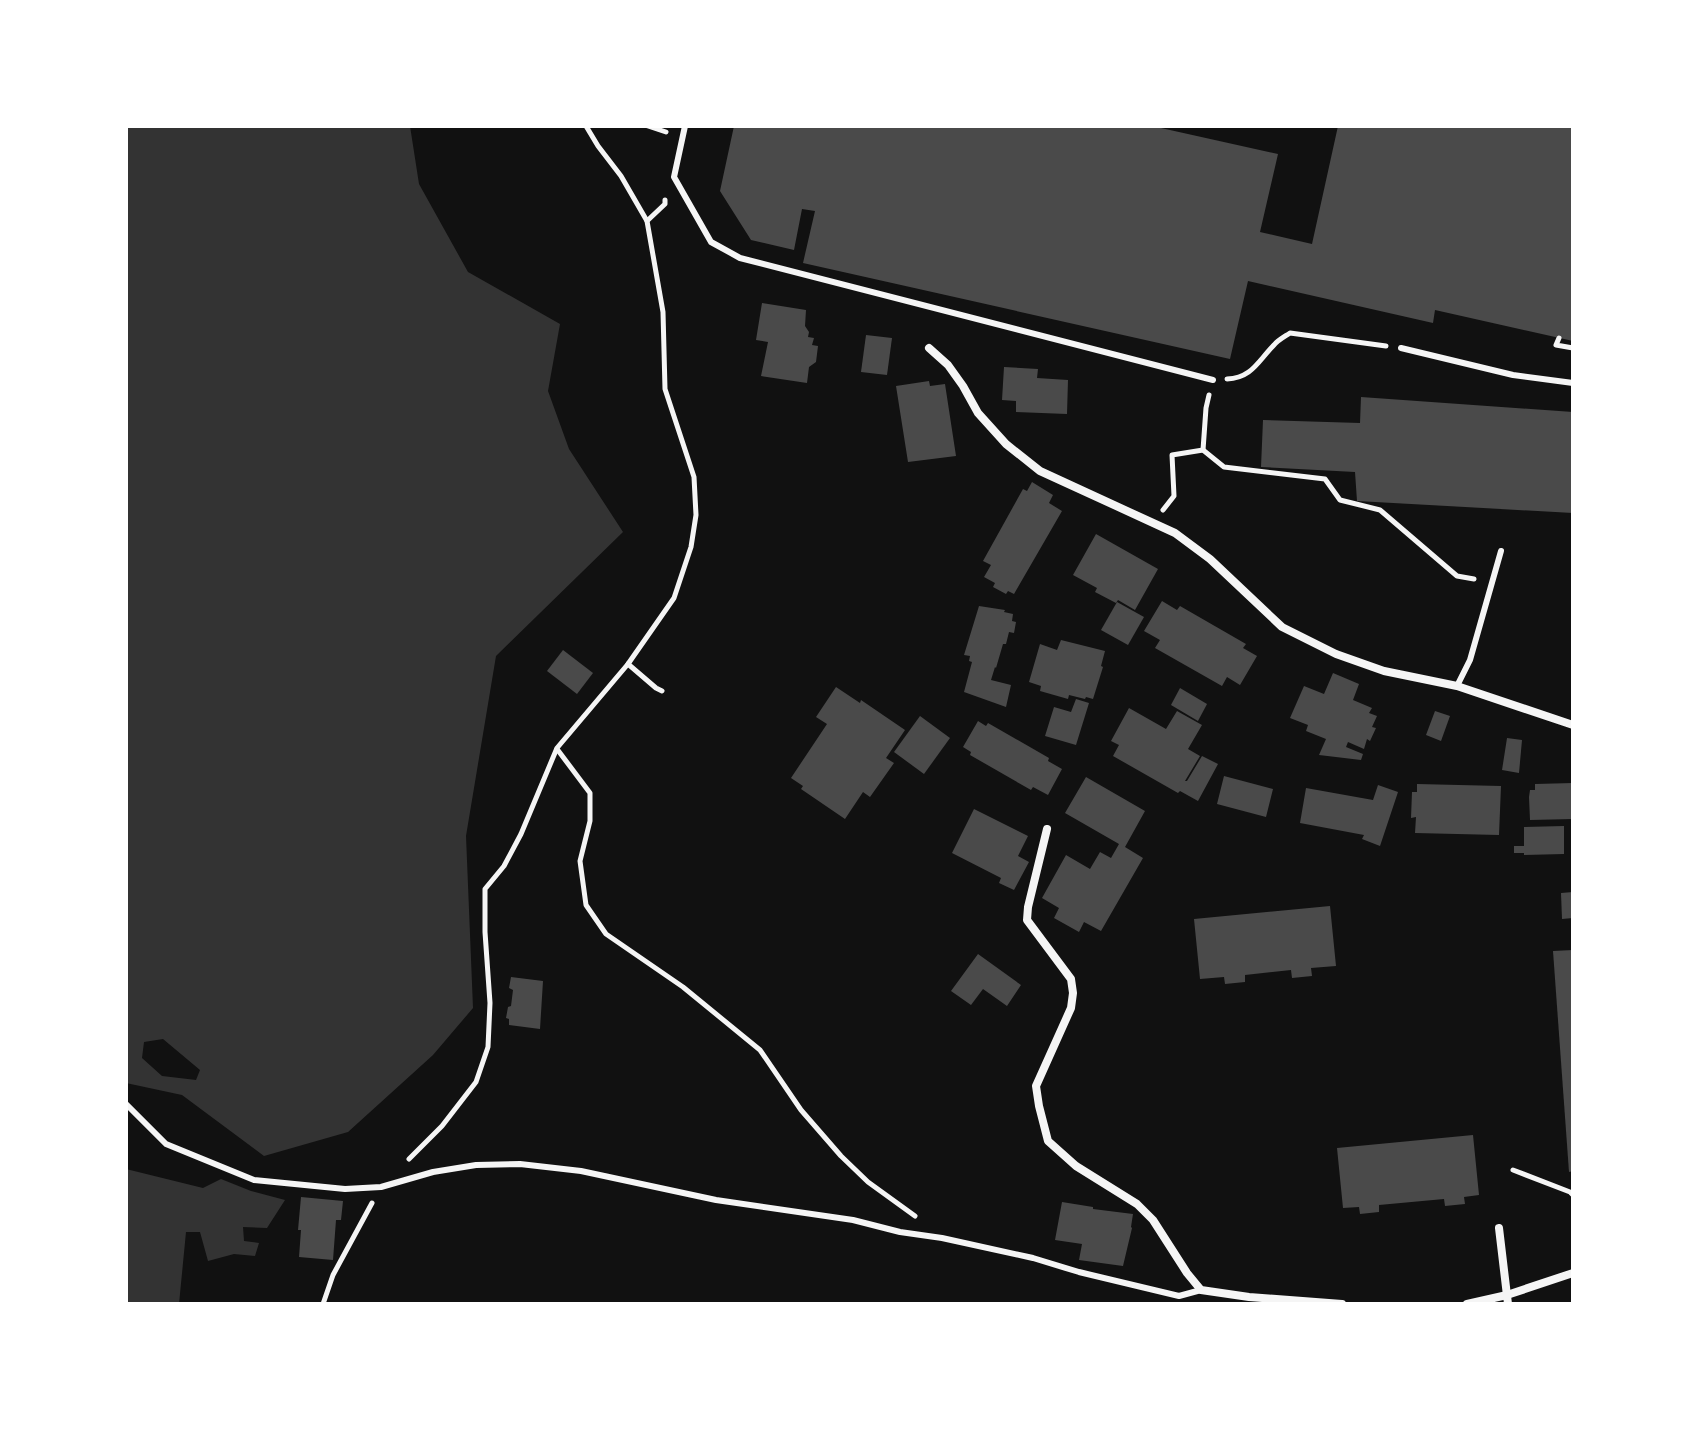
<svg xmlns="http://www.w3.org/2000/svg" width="1699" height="1430" font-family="Rubik,sans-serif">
<rect width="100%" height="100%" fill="#111"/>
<g fill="#333" fill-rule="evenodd">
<path d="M126 126H410L419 184 468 272 560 324 548 391 569 449 623 532 496 656 466 836 473 1008 433 1055 348 1132 264 1156 182 1095 126 1083V1016L128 1014 126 984ZM163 1039 200 1070 196 1080 162 1076 142 1058 144 1042Z"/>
<path d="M126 1169 203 1188 221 1179 251 1191 285 1200 267 1228 243 1227 244 1241 259 1243 255 1256 234 1254 208 1261 200 1232H186L179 1304H126Z"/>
</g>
<g fill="#4a4a4a">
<path d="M734 126H1152L1278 154 1260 232 1312 244 1338 126H1562L1573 128V341L1435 310 1433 323 1248 281 1230 359 803 263 815 211 802 209 794 250 751 240 720 191Z"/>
<path d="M762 303 806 310 805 326 809 332 808 337 814 338 812 345 818 346 816 362 809 367 807 383 761 376 768 342 756 340Z"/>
<path d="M866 335 892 338 887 375 861 372Z"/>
<path d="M1004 367 1038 369 1037 378 1068 380 1067 414 1016 412V401L1002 400Z"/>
<path d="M929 381 930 386 945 384 956 456 908 462 896 386Z"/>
<path d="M1361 397 1573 412V513L1357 501 1355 472 1261 467 1263 420 1360 423Z"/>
<path d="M1032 482 1053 495 1049 503 1062 511 1014 594 1008 591 1006 594 993 587 995 583 984 577 991 565 983 561 1023 489 1027 491Z"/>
<path d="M1096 534 1158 569 1135 610 1118 600 1116 603 1095 592 1097 588 1073 575Z"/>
<path d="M1162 601 1177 610 1180 606 1246 644 1243 648 1257 656 1240 685 1227 677 1222 686 1155 648 1160 640 1144 631Z"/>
<path d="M1117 602 1144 617 1128 645 1101 630Z"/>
<path d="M979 606 1005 610 1004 612 1013 614 1012 621 1016 622 1014 633 1009 632 1006 644H1003L996 668 995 667 991 680 1011 685 1006 707 964 692 972 662 969 661 970 656 964 655Z"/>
<path d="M1061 640 1105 651 1101 666 1103 667 1093 699 1086 697 1085 699 1069 695 1068 699 1040 691 1041 686 1029 682 1040 644 1057 650Z"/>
<path d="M563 650 593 673 577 694 547 671Z"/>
<path d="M1333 673 1359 684 1353 700 1372 708 1369 713 1377 716 1372 727 1376 728 1370 741 1367 739 1364 749 1348 742 1346 747 1363 754 1361 760 1319 755 1326 739 1306 731 1308 725 1290 718 1304 686 1324 694Z"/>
<path d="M836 687 860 703 861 700 905 730 886 758 894 763 870 797 863 792 845 819 801 789 803 786 791 778 827 724 816 717Z"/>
<path d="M1180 688 1207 704 1198 721 1171 705Z"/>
<path d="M1076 699 1089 703 1076 745 1045 736 1054 707 1071 712Z"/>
<path d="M1129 708 1166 729 1177 711 1202 725 1188 749 1200 756 1185 781H1187L1202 756 1218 764 1198 801 1180 791 1178 793 1113 756 1119 745 1111 741Z"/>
<path d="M1435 711 1450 716 1441 741 1426 735Z"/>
<path d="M920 716 950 738 924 774 894 752Z"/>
<path d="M978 721 986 726 988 723 1049 758 1048 761 1062 769 1048 795 1033 787 1031 790 970 755 971 752 963 747Z"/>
<path d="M1507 738 1522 740 1519 773 1502 770Z"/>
<path d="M1224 776 1273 789 1266 817 1217 804Z"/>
<path d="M1086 777 1145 811 1125 847 1143 858 1101 931 1084 922 1079 932 1054 918 1059 908 1042 898 1066 855 1090 869 1100 852 1111 858 1119 844 1065 813Z"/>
<path d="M1573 783V819L1530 820 1529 797 1530 790H1535V784Z"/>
<path d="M1417 784 1501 786 1499 835 1415 833 1416 817 1411 818 1412 792H1417Z"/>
<path d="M1378 785 1398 792 1380 846 1362 839 1364 835 1300 823 1306 788 1373 800Z"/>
<path d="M974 809 1028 836 1018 856 1029 862 1014 890 999 883 1001 878 952 853Z"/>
<path d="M1564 826V854L1524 855V853H1514V846H1524V827Z"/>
<path d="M1573 892V918L1562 919 1561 893Z"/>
<path d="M1330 906 1336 966 1311 968 1312 976 1292 978 1291 970 1245 975V982L1225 984 1224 977 1200 979 1194 919Z"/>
<path d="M1573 950V1171L1569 1172 1553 951Z"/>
<path d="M978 954 1021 985 1007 1006 983 989 971 1005 951 991Z"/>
<path d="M511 977 543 981 540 1029 509 1025V1019L506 1018 508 1007 511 1006 513 990 509 988Z"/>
<path d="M1473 1135 1479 1195 1464 1197 1465 1204 1445 1206 1444 1199 1379 1205V1212L1360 1214 1359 1207 1343 1208 1337 1148Z"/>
<path d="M301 1197 343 1201 341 1220H336L333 1260 299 1257 301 1230H298Z"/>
<path d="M1062 1202 1093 1207V1209L1133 1214 1131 1227 1132 1228 1123 1266 1079 1260 1082 1244 1055 1240Z"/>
</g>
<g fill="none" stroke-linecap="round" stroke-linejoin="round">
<g stroke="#f5f5f5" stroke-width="5">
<path d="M648 126 666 132"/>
<path d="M647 221 665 204V200"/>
<path d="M1559 338 1556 345 1573 348"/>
<path d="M1227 379C1252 378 1258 361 1274 345 1278 340 1284 337 1290 333L1386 346"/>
<path d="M1203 450 1206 408 1209 395"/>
<path d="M1163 510 1174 496 1172 455 1203 450 1224 467 1325 479 1340 500 1380 510 1457 576 1474 579"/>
<path d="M628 664 656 688 662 691"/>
<path d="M557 749 590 793V821L580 861 586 905 606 934 683 987 760 1050 801 1110 841 1156 868 1182 915 1216"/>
<path d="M409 1159 442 1126 476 1082 488 1047 490 1003 485 932V889L504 866 521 834 557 748 628 664 674 598 691 547 696 515 694 477 665 389 663 312 647 221 621 176 598 146 586 126"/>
<path d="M1513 1170 1570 1192 1573 1195"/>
<path d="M323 1304 333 1275 372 1203"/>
</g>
<g stroke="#f5f5f5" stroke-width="6">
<path d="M685 126 674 177 711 242 740 258 1213 380"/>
<path d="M1401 348 1513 375 1573 383"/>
<path d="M1457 686 1470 660 1501 551"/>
<path d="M126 1104 166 1144 254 1180 345 1189 381 1187 433 1172 476 1165 520 1164 581 1171 716 1200 853 1220 900 1232 942 1238 1033 1258 1079 1272 1179 1296 1201 1290"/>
</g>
<g stroke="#f5f5f5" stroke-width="8">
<path d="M929 348 948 365 963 386 978 413 1006 444 1040 471 1175 533 1210 559 1282 627 1336 654 1384 671 1457 686 1573 725"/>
<path d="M1047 829 1028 907 1027 920 1071 979 1073 993 1071 1008 1036 1086 1039 1106 1048 1141 1076 1166 1137 1204 1153 1220 1187 1273 1201 1290 1249 1297 1342 1304"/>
<path d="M1499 1228 1508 1304"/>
<path d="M1467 1304 1507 1295 1573 1273"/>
</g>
</g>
<rect width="1699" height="1430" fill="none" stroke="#ffffff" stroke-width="256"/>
</svg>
